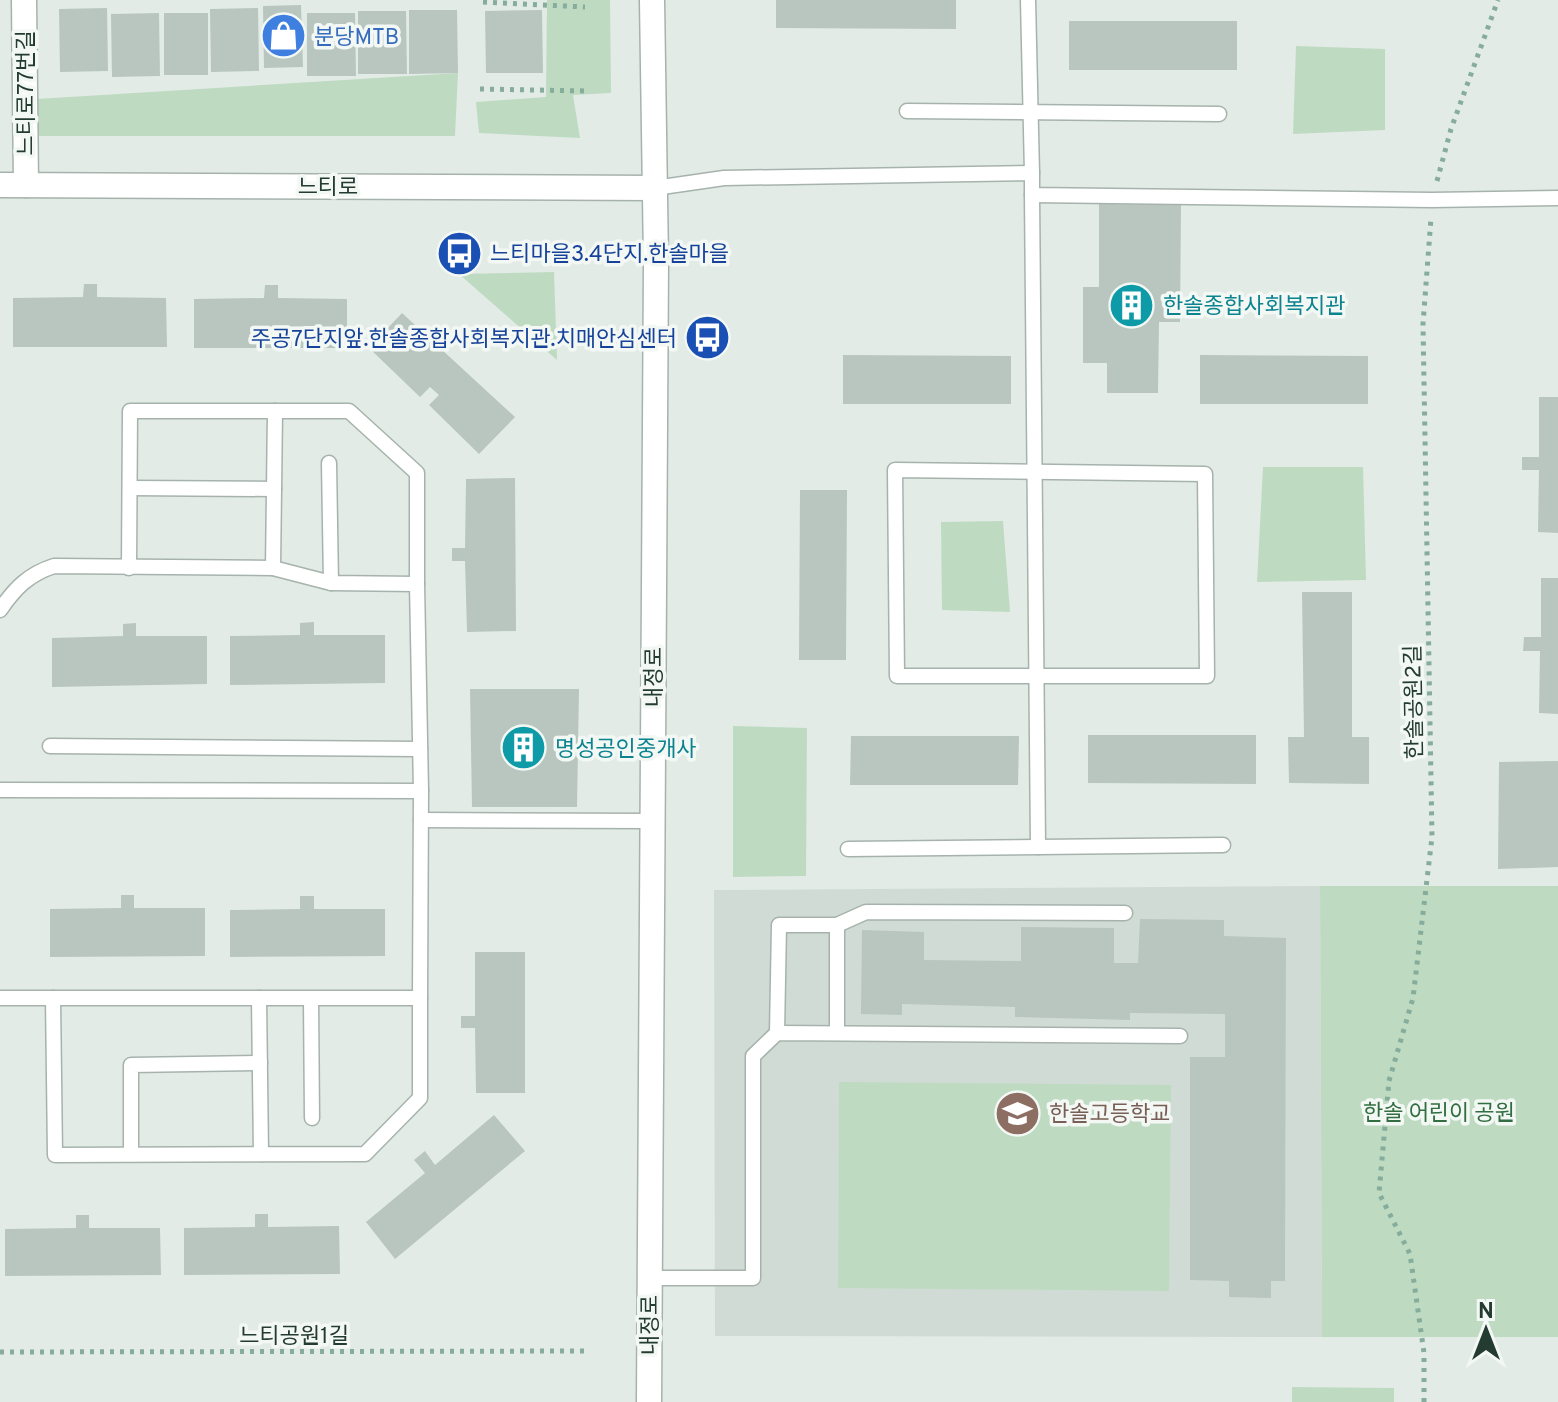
<svg xmlns="http://www.w3.org/2000/svg" width="1558" height="1402" font-family="Overpass,'Noto Sans KR',sans-serif">
<rect width="100%" height="100%" fill="#e3ebe6"/>
<path fill="#d1dbd5" d="M1320 886 1322 1337 715 1336 714 890Z"/>
<g fill="#bedbc2">
<path d="M547 0H610L611 93 573 95 580 138 479 133 476 102 546 97Z"/>
<path d="M1296 46 1385 49V130L1293 134Z"/>
<path d="M458 73 455 136H37V99Z"/>
<path d="M554 272 557 360 459 274Z"/>
<path d="M1263 467H1363L1366 580 1257 582Z"/>
<path d="M1003 521 1010 612 942 610 941 522Z"/>
<path d="M733 726 807 728 806 876 733 877Z"/>
<path d="M1320 886H1558V1337H1322Z"/>
<path d="M839 1082 1171 1085 1169 1291 838 1288Z"/>
<path d="M1292 1387 1394 1388V1402H1292Z"/>
</g>
<g fill="#b8c6bf">
<path d="M776 0H956V29L776 28Z"/>
<path d="M301 5 303 67 264 68 263 6Z"/>
<path d="M107 8 108 71 60 72 59 9Z"/>
<path d="M258 8 259 71 211 72 210 9Z"/>
<path d="M409 10H457L458 73 409 74Z"/>
<path d="M542 10 543 73H486L485 11Z"/>
<path d="M358 11H406L407 74H358Z"/>
<path d="M159 13 160 76 112 77 111 14Z"/>
<rect x="164" y="13" width="44" height="62"/>
<path d="M307 13H355L356 76H307Z"/>
<rect x="1069" y="21" width="168" height="49"/>
<path d="M1099 204 1181 205 1180 322H1159L1158 393H1107V363H1083V287H1099Z"/>
<path d="M84 284H97V297L166 298 167 347H13V298L83 297Z"/>
<path d="M265 285H278V298L347 299V348H194V299L264 298Z"/>
<path d="M402 313 515 417 479 454 429 405 439 395 430 387 420 397 369 348Z"/>
<path d="M843 355 1011 356V404H843Z"/>
<path d="M1200 355 1368 356V404H1200Z"/>
<path d="M1539 397H1558V533L1538 532 1539 470H1522V457H1539Z"/>
<path d="M515 478 516 631 467 632 465 561H452V548H465L466 479Z"/>
<path d="M800 490H847L846 660H799Z"/>
<path d="M1541 578H1558V714L1539 713 1540 651H1523L1524 637H1541Z"/>
<path d="M1302 592H1352V737H1369V784L1289 783 1288 737H1304Z"/>
<path d="M314 622V635H385V683L230 685V636L300 635V623Z"/>
<path d="M136 623V636H207V684L52 687V638L123 636V624Z"/>
<path d="M470 689H579L577 807H472Z"/>
<path d="M1088 735H1256V784L1088 783Z"/>
<path d="M851 736H1019L1018 785H850Z"/>
<path d="M1558 761V867L1498 869 1499 762Z"/>
<path d="M121 895H134V908H205V956L50 957V909L121 908Z"/>
<path d="M300 896H314V909H385V956L230 957V910L300 909Z"/>
<path d="M1140 919 1224 920V936L1286 938 1285 1281H1271V1298L1229 1297V1281L1190 1280V1057H1225V1014L1130 1013V1020L1015 1017V1007L902 1004V1015L861 1014 862 930 924 932V960L1021 961V927L1114 928V963H1138Z"/>
<path d="M475 952H525V1093H476L475 1028H461V1016H475Z"/>
<path d="M494 1115 525 1151 395 1259 366 1222 425 1173 414 1160 425 1151 435 1165Z"/>
<path d="M255 1214H268V1227L339 1226 340 1274 184 1275V1228L255 1227Z"/>
<path d="M76 1215H89V1228H160L161 1275 5 1276V1229L76 1228Z"/>
</g>
<g fill="none" stroke-linecap="round" stroke-linejoin="round">
<defs>
<g id="service">
<path d="M1028 0 1032 173"/>
<path d="M907 111 1219 114"/>
<path d="M655 188 724 178 1032 173V195L1432 200 1558 198"/>
<path d="M1032 195 1038 847"/>
<path d="M329 463 331 583"/>
<path d="M895 470 1205 474 1207 676H897Z"/>
<path d="M130 488 274 489"/>
<path d="M129 568 130 411H349L417 473V584"/>
<path d="M273 568 275 411"/>
<path d="M0 610C15 588 29 574 54 566L273 568 331 583 417 584 421 791 420 998H0"/>
<path d="M50 746 420 749"/>
<path d="M0 790 421 791"/>
<path d="M421 820 652 821"/>
<path d="M848 849 1223 845"/>
<path d="M837 925V1033"/>
<path d="M53 998 55 1155 365 1154 420 1098V998"/>
<path d="M259 998 261 1154"/>
<path d="M311 999 312 1118"/>
<path d="M777 1033 779 925H837L866 912 1125 913"/>
<path d="M131 1154V1065L260 1063"/>
<path d="M648 1278H753V1056L777 1033 1180 1036"/>
</g>
<path id="minor" d="M24 0 26 185"/>
<g id="tertiary">
<path d="M0 185 655 188"/>
<path d="M649 1402 656 262 652 0"/>
</g>
</defs>
<use href="#service" stroke="#a6b3ac" stroke-width="17"/>
<use href="#minor" stroke="#a6b3ac" stroke-width="27"/>
<use href="#tertiary" stroke="#a6b3ac" stroke-width="27"/>
<g stroke="#86ac9b" stroke-width="5" stroke-dasharray="4 6" stroke-linecap="butt">
<path d="M483 2 585 7"/>
<path d="M480 89 587 91"/>
<path d="M1437 181 1451 129 1498 0"/>
<path d="M0 1352 588 1351"/>
<path d="M1424 1402V1353L1410 1254 1379 1193 1389 1081 1413 998 1432 837 1423 324 1431 218"/>
</g>
<use href="#service" stroke="#fff" stroke-width="14"/>
<use href="#minor" stroke="#fff" stroke-width="24"/>
<use href="#tertiary" stroke="#fff" stroke-width="24"/>
</g>
<defs>
<symbol id="shop-disc" viewBox="-11 -11 22 22"><circle r="9.5" fill="#3f7fe0" stroke="#f3f8f5"/><path d="M-5-2.5h2.3a2.7 3.5 0 0 1 5.4 0H5L5.5 6h-11ZM-1.5-2.5h3a1.5 2.3 0 0 0-3 0Z" fill="#fff"/></symbol>
<symbol id="bus-disc" viewBox="-11 -11 22 22"><circle r="9.5" fill="#1a4fb4" stroke="#f3f8f5"/><path d="M-5-6H5V4H4V6H2V4H-2V6H-4V4H-5ZM-3.5-4V0h7V-4ZM-3.5 1.2v1.5H-2V1.2ZM2 1.2v1.5H3.5V1.2Z" fill="#fff"/></symbol>
<symbol id="building-disc" viewBox="-11 -11 22 22"><circle r="9.5" fill="#0f9aa8" stroke="#f3f8f5"/><path d="M-4-6H4V6H1V3H-1V6H-4ZM-2.5-4.3h1.7v1.8h-1.7ZM.8-4.3h1.7v1.8H.8ZM-2.5-1h1.7V.8h-1.7ZM.8-1h1.7V.8H.8Z" fill="#fff"/></symbol>
<symbol id="school-disc" viewBox="-11 -11 22 22"><circle r="9.5" fill="#8d6e63" stroke="#f3f8f5"/><path d="M0-5L7-2L0 1L-7-2ZM-4 1L0 2.5L4 1V4Q0 6-4 4Z" fill="#fff"/></symbol>
</defs>
<g fill-rule="evenodd">
<use href="#shop-disc" x="258" y="10" width="51" height="51"/>
<use href="#bus-disc" x="434" y="228" width="51" height="51"/>
<use href="#building-disc" x="1106" y="280" width="51" height="51"/>
<use href="#bus-disc" x="682" y="312" width="51" height="51"/>
<use href="#building-disc" x="498" y="722" width="51" height="51"/>
<use href="#school-disc" x="992" y="1088" width="51" height="51"/>
</g>
<g text-anchor="middle" stroke-width="7" stroke-linejoin="round" paint-order="stroke">
<g font-size="22" fill="#366cbe" stroke="#f3f8f5" text-anchor="start">
<text x="314" y="44">분당MTB</text>
</g>
<g font-size="22" fill="#243b32" stroke="#f3f8f5">
<text transform="translate(25 93) rotate(-90)" y="8">느티로77번길</text>
<text x="328" y="194">느티로</text>
<text transform="translate(653 677) rotate(-90)" y="8">내정로</text>
<text transform="translate(1413 702) rotate(-91)" y="8">한솔공원2길</text>
<text transform="translate(649 1325) rotate(-90)" y="8">내정로</text>
<text x="294" y="1343">느티공원1길</text>
</g>
<g font-size="22" fill="#164399" stroke="#f3f8f5" text-anchor="start">
<text x="490" y="261">느티마을3.4단지.한솔마을</text>
<text x="677" y="346" text-anchor="end">주공7단지앞.한솔종합사회복지관.치매안심센터</text>
</g>
<g font-size="22" fill="#0d838f" stroke="#f3f8f5" text-anchor="start">
<text x="1163" y="313">한솔종합사회복지관</text>
<text x="555" y="756">명성공인중개사</text>
</g>
<g font-size="22" fill="#326e41" stroke="#f3f8f5">
<text x="1439" y="1120">한솔 어린이 공원</text>
</g>
<g font-size="22" fill="#785e54" stroke="#f3f8f5" text-anchor="start">
<text x="1049" y="1121">한솔고등학교</text>
</g>
</g>
<g transform="translate(1486 1330)" stroke="#f3f8f5" stroke-width="6" paint-order="stroke">
<path d="M0-6L14 30L0 20L-14 30Z" fill="#243b32"/>
<text y="-12" font-size="22" font-weight="bold" text-anchor="middle" fill="#243b32">N</text>
</g>
</svg>
